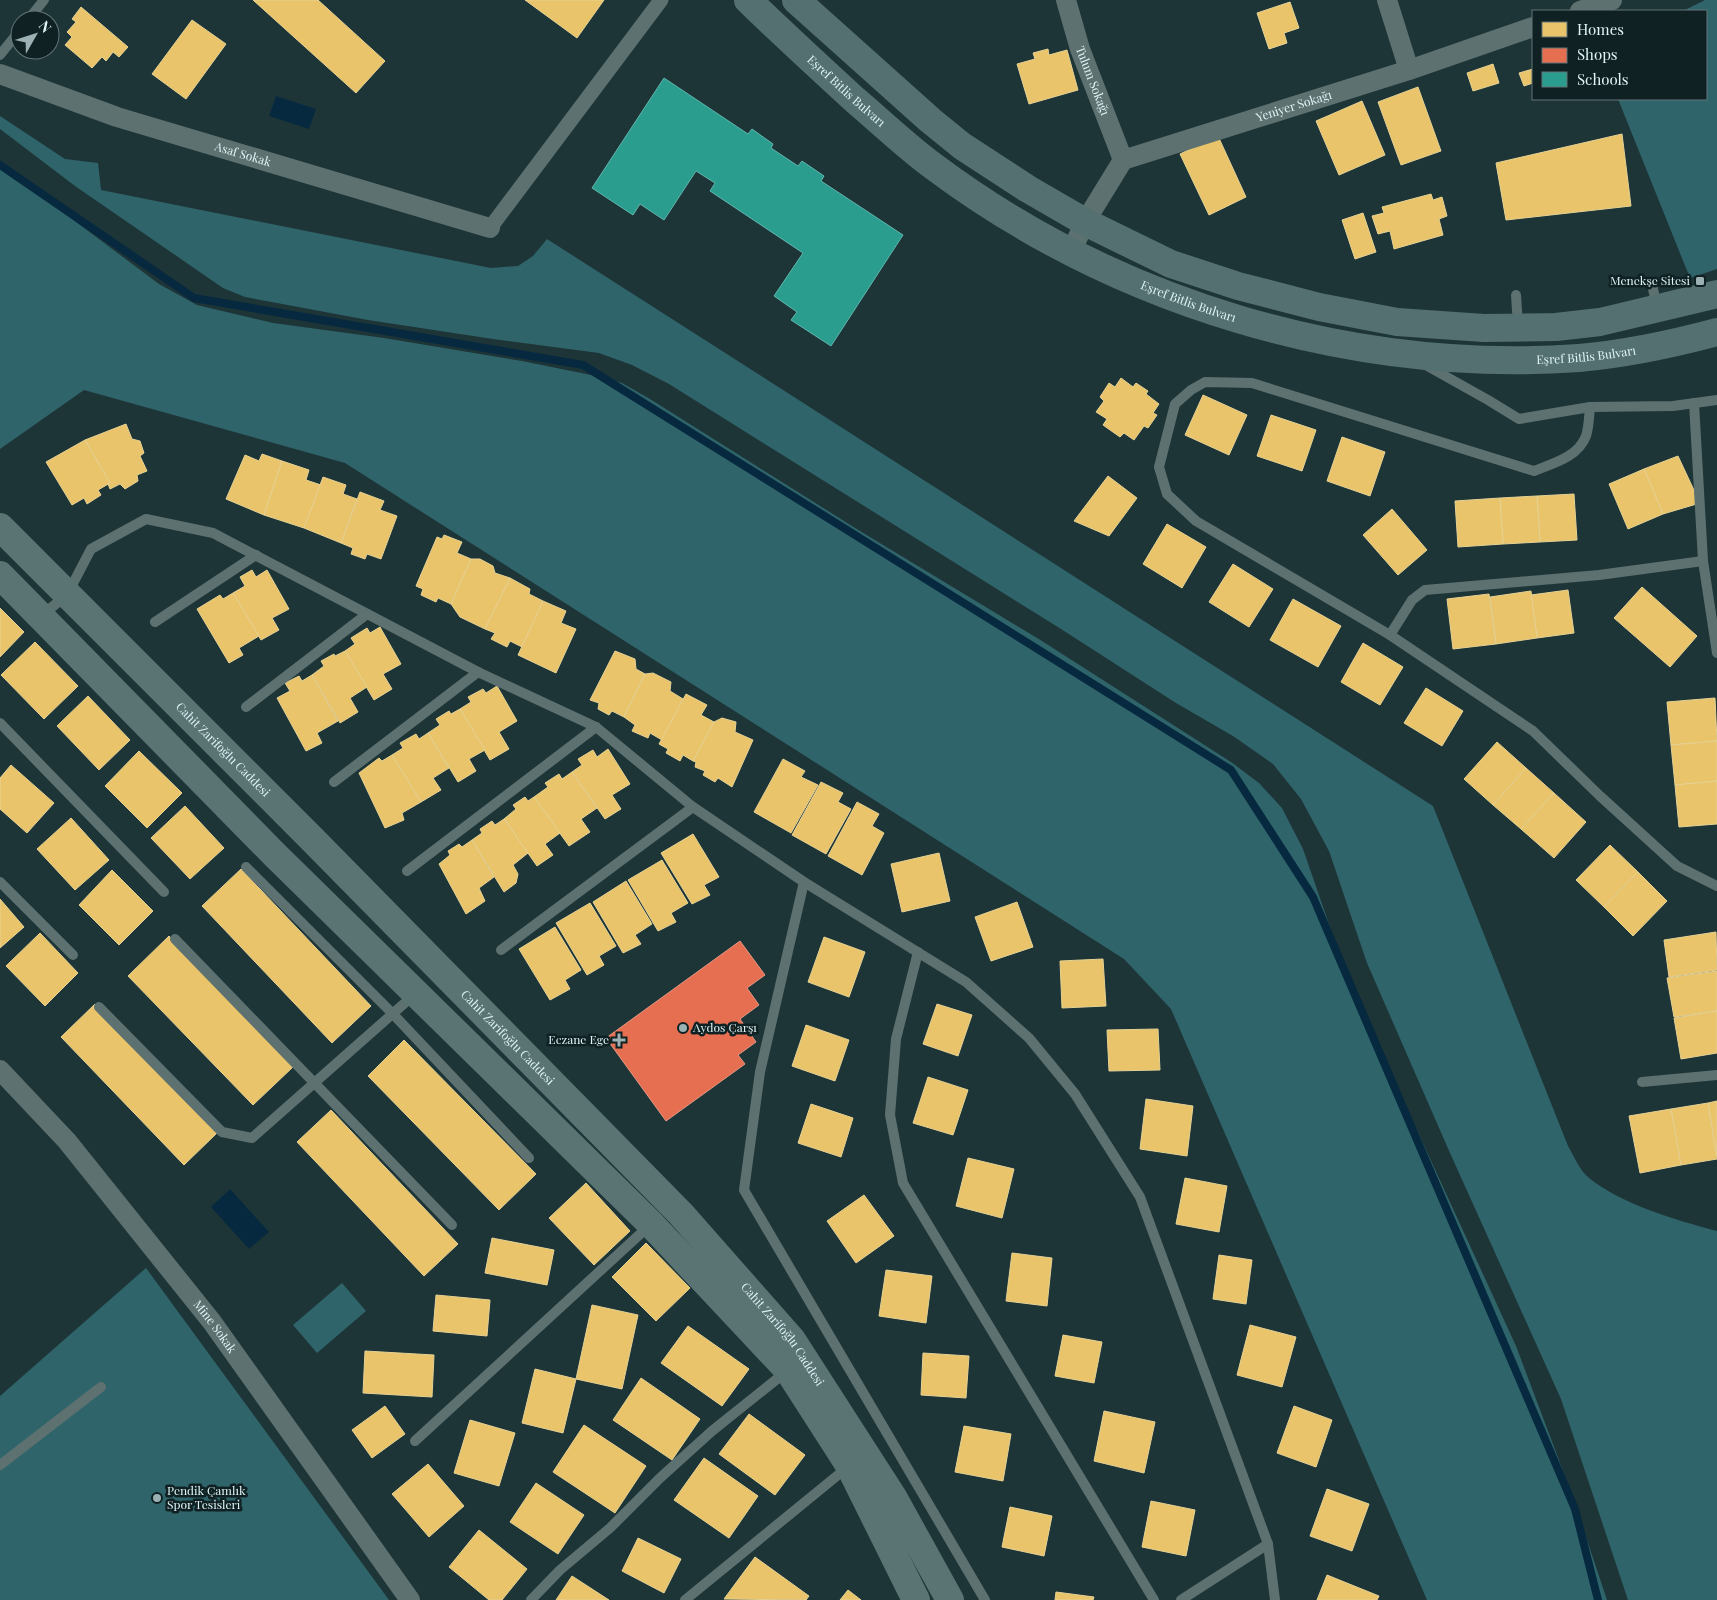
<svg xmlns="http://www.w3.org/2000/svg" width="1717" height="1600" font-family="'Playfair Display',serif">
<rect width="100%" height="100%" fill="#1e3538"/>
<g fill="#2f646a">
<path d="M1705 0H1717V269L1690 278 1618 99H1706V11H1683Z"/>
<path d="M0 116 65 159 98 163 101 190 491 268 518 266 533 256 547 239 1433 806 1568 1146C1574 1156 1580 1171 1589 1178 1623 1205 1676 1220 1717 1231V1600H1628L1561 1399 1450 1153 1367 963 1329 851 1301 799 1273 764 1233 736 1176 703 1061 629 669 384 632 365 599 353 493 339 368 320 245 297 223 288 75 186 0 129Z"/>
<path d="M0 165 159 284 197 305 273 323 384 338 522 361 596 376 622 383 650 399 860 531 1042 641 1231 762 1259 783 1282 808 1303 849 1349 982 1516 1346 1571 1492 1607 1600H1427L1171 1009 1124 959 345 463 84 390 0 449Z"/>
<path d="M146 1268 389 1600H0V1396Z"/>
<path d="M342 1283 366 1311 317 1353 293 1325Z"/>
</g>
<g fill="#06293f">
<path d="M276 96 316 109 309 129 269 116Z"/>
<path d="M230 1189 269 1232 249 1249 211 1207Z"/>
</g>
<g fill="#e9c46a" stroke="#e6d294">
<path d="M253 0H318L385 61 356 93Z"/>
<path d="M525 0H604L577 38Z"/>
<path d="M1290 2 1299 28 1284 33 1287 43 1269 49 1257 13Z"/>
<path d="M81 7 128 47 119 57 113 52 106 61 102 57 92 68 65 45 72 37 67 32 76 22 72 19Z"/>
<path d="M192 20 226 44 186 99 152 74Z"/>
<path d="M1048 49 1049 55 1067 50 1078 90 1029 104 1017 64 1035 59 1033 53Z"/>
<path d="M1493 64 1499 83 1473 91 1467 73Z"/>
<path d="M1533 69V83L1524 86 1519 73Z"/>
<path d="M1418 87 1441 151 1401 165 1378 102Z"/>
<path d="M1362 101 1385 155 1339 175 1316 121Z"/>
<path d="M1622 134 1631 206 1506 220 1496 163Z"/>
<path d="M1218 136 1246 197 1209 215 1180 154Z"/>
<path d="M1431 194 1433 200 1442 197 1447 216 1439 219 1443 235 1394 249 1390 231 1378 234 1372 216 1384 213 1382 207Z"/>
<path d="M1363 213 1376 252 1355 259 1342 220Z"/>
<path d="M1121 378 1133 387 1136 383 1148 391 1146 394 1159 404 1153 413 1157 415 1148 428 1144 426 1134 440 1124 433 1120 437 1103 425 1107 419 1096 412 1104 401 1100 397 1109 383 1115 387Z"/>
<path d="M1203 395 1247 415 1229 455 1185 435Z"/>
<path d="M1271 415 1316 430 1302 471 1257 456Z"/>
<path d="M126 424 132 439 140 441 144 453 140 456 147 471 137 475 138 481 125 489 120 484 110 489 108 484 110 483 85 440Z"/>
<path d="M1342 437 1385 452 1370 496 1327 481Z"/>
<path d="M85 440 110 483 98 490 101 495 87 504 84 498 72 505 46 462Z"/>
<path d="M262 454 282 461 264 515 226 499 245 455 259 461Z"/>
<path d="M1678 456 1700 503 1663 514 1644 469Z"/>
<path d="M282 461 309 470 306 480 321 485 304 528 264 515Z"/>
<path d="M1644 469 1663 514 1628 529 1609 484Z"/>
<path d="M1108 476 1137 498 1109 536 1074 521Z"/>
<path d="M323 477 346 485 343 494 357 499 341 543 304 528Z"/>
<path d="M360 492 384 501 380 510 397 516 381 559 367 554 365 559 351 554 353 548 341 543Z"/>
<path d="M1574 494 1577 540 1540 542 1537 496Z"/>
<path d="M1537 496 1540 542 1503 544 1500 498Z"/>
<path d="M1500 498 1503 544 1458 547 1455 501Z"/>
<path d="M1392 509 1427 550 1398 575 1363 535Z"/>
<path d="M1167 524 1206 547 1182 588 1143 564Z"/>
<path d="M444 535 462 542 457 553 471 559 451 604 438 598 436 602 421 595 423 589 416 586 437 537 442 539Z"/>
<path d="M471 559H480L493 566 495 573 510 578 485 629 460 617 451 604Z"/>
<path d="M1233 564 1273 589 1249 627 1209 602Z"/>
<path d="M252 570 256 577 267 570 289 609 272 618 279 630 261 640 233 593 245 586 240 577Z"/>
<path d="M510 578 530 589 529 594 543 601 522 647 510 641 507 647 491 639 495 633 485 629Z"/>
<path d="M1642 587 1697 636 1670 667 1614 618Z"/>
<path d="M1568 590 1574 633 1537 638 1531 595Z"/>
<path d="M1531 591 1537 638 1496 644 1490 597Z"/>
<path d="M233 593 259 636 239 648 243 655 229 663 197 609 220 595 223 599Z"/>
<path d="M1489 594 1496 644 1453 649 1447 599Z"/>
<path d="M1293 599 1341 626 1318 667 1270 640Z"/>
<path d="M543 601 566 611 561 623 576 629 556 673 518 655Z"/>
<path d="M0 608 24 632 0 657Z"/>
<path d="M380 627 401 664 383 674 392 689 374 700 345 651 355 644 351 638 367 628 370 633Z"/>
<path d="M35 642 78 686 44 719 1 675Z"/>
<path d="M1363 643 1403 667 1380 705 1341 682Z"/>
<path d="M345 651 367 687 350 698 358 712 340 723 312 675 324 666 321 661 334 654 335 656Z"/>
<path d="M615 651 635 659 636 669 645 674 624 717 612 711 609 715 598 709 599 703 590 700Z"/>
<path d="M653 673 671 682 670 691 683 699 662 740 650 733 648 738 632 731 635 725 624 717 645 674Z"/>
<path d="M312 675 338 721 317 733 322 743 306 751 277 698 290 691 285 683 299 676 302 681Z"/>
<path d="M497 686 517 721 499 732 509 749 490 760 460 709 471 702 468 697 483 689 486 693Z"/>
<path d="M1426 688 1463 711 1442 746 1404 723Z"/>
<path d="M686 694 707 705 701 715 714 722 693 761 683 755 680 761 666 753 668 749 659 744Z"/>
<path d="M88 696 130 740 99 770 57 726Z"/>
<path d="M1715 698 1717 741 1671 745 1667 702Z"/>
<path d="M460 709 485 750 469 759 476 771 458 782 428 733 440 725 436 719 449 711 451 714Z"/>
<path d="M722 718 736 722 735 732 753 740 732 787 718 778 715 782 703 775 705 771 695 767 696 762 693 761 714 722Z"/>
<path d="M428 733 449 768 433 778 441 790 421 802 392 755 403 748 400 743 416 734 419 739Z"/>
<path d="M1717 741V781L1675 785 1671 745Z"/>
<path d="M1497 742 1526 768 1493 805 1464 779Z"/>
<path d="M608 749 630 784 612 795 621 809 605 819 572 772 582 765 578 759 593 750 597 757Z"/>
<path d="M139 751 182 793 147 828 105 786Z"/>
<path d="M392 755 421 802 402 813 404 820 385 828 359 773 379 758 382 761Z"/>
<path d="M783 759 805 771 801 777 818 785 791 833 754 812Z"/>
<path d="M11 765 54 803 27 833 0 809V778Z"/>
<path d="M1526 768 1554 793 1521 829 1493 805Z"/>
<path d="M572 772 597 808 581 819 590 832 569 846 534 797 548 787 545 783 559 774 562 779Z"/>
<path d="M1717 781V824L1679 827 1675 785Z"/>
<path d="M821 782 843 793 838 802 851 809 826 854 792 835Z"/>
<path d="M1554 793 1586 822 1554 858 1521 829Z"/>
<path d="M525 797 528 801 534 797 560 833 545 844 553 855 537 866 504 819 516 809 513 805Z"/>
<path d="M857 802 879 814 872 826 884 833 862 875 828 856Z"/>
<path d="M185 806 224 848 190 879 151 838Z"/>
<path d="M71 818 109 860 75 890 37 849Z"/>
<path d="M504 819 528 853 513 865 518 874 516 883 504 892 472 840 482 833 480 829 492 821 495 825Z"/>
<path d="M693 834 719 877 704 885 710 895 692 904 661 853Z"/>
<path d="M472 840 494 877 479 888 485 901 466 914 439 864 450 855 448 851 459 844 462 847Z"/>
<path d="M1610 845 1638 872 1604 907 1576 880Z"/>
<path d="M939 853 950 901 902 912 891 864Z"/>
<path d="M662 860 688 903 671 913 676 922 658 931 628 880Z"/>
<path d="M241 869 371 1006 332 1043 202 906Z"/>
<path d="M112 870 153 911 119 945 79 905Z"/>
<path d="M1638 872 1667 901 1633 936 1604 907Z"/>
<path d="M626 881 652 924 635 935 641 944 623 953 593 902Z"/>
<path d="M0 899 24 927 0 948Z"/>
<path d="M1017 902 1033 947 991 961 975 917Z"/>
<path d="M590 903 616 946 599 956 604 965 587 975 556 923Z"/>
<path d="M555 927 581 970 565 980 570 989 550 1000 519 949Z"/>
<path d="M1716 932 1717 970 1669 977 1664 940Z"/>
<path d="M40 933 78 973 45 1006 6 966Z"/>
<path d="M169 936 294 1066 253 1105 128 976Z"/>
<path d="M824 937 865 952 849 997 808 982Z"/>
<path d="M1103 959 1106 1006 1062 1008 1060 961Z"/>
<path d="M1717 971V1011L1674 1017 1667 978Z"/>
<path d="M95 1004 218 1132 184 1165 61 1037Z"/>
<path d="M937 1004 972 1015 958 1056 923 1044Z"/>
<path d="M1717 1011V1053L1681 1059 1674 1018Z"/>
<path d="M806 1025 849 1040 835 1081 792 1066Z"/>
<path d="M1158 1029 1160 1070 1109 1071 1107 1030Z"/>
<path d="M404 1040 536 1174 499 1210 368 1076Z"/>
<path d="M928 1077 968 1090 953 1135 913 1123Z"/>
<path d="M1146 1099 1193 1106 1187 1156 1140 1149Z"/>
<path d="M1717 1101V1156L1708 1103Z"/>
<path d="M1708 1103 1717 1159 1681 1165 1671 1109Z"/>
<path d="M811 1104 853 1118 841 1157 798 1143Z"/>
<path d="M1671 1109 1681 1165 1640 1173 1629 1116Z"/>
<path d="M331 1110 458 1244 424 1276 297 1142Z"/>
<path d="M968 1158 1014 1169 1002 1218 956 1206Z"/>
<path d="M1185 1178 1227 1186 1219 1232 1176 1224Z"/>
<path d="M586 1183 630 1231 594 1265 549 1218Z"/>
<path d="M864 1195 894 1236 856 1263 827 1221Z"/>
<path d="M492 1238 554 1250 547 1285 485 1273Z"/>
<path d="M646 1243 690 1288 656 1321 612 1277Z"/>
<path d="M1012 1253 1052 1258 1047 1306 1006 1301Z"/>
<path d="M1219 1255 1252 1260 1246 1304 1213 1299Z"/>
<path d="M886 1270 932 1276 926 1323 879 1316Z"/>
<path d="M436 1295 490 1300 487 1336 433 1331Z"/>
<path d="M592 1305 638 1315 622 1389 576 1379Z"/>
<path d="M1250 1325 1296 1337 1282 1387 1237 1375Z"/>
<path d="M688 1326 749 1369 722 1406 661 1363Z"/>
<path d="M1063 1335 1102 1342 1094 1383 1055 1376Z"/>
<path d="M365 1351 434 1355 432 1397 363 1393Z"/>
<path d="M923 1353 969 1356 966 1398 921 1395Z"/>
<path d="M535 1369 576 1379 563 1433 522 1423Z"/>
<path d="M641 1378 700 1419 672 1460 613 1420Z"/>
<path d="M385 1406 405 1434 372 1458 352 1430Z"/>
<path d="M1294 1406 1332 1420 1316 1467 1277 1453Z"/>
<path d="M1104 1411 1155 1422 1144 1473 1094 1461Z"/>
<path d="M749 1414 805 1455 775 1495 719 1454Z"/>
<path d="M470 1420 515 1433 499 1486 454 1473Z"/>
<path d="M584 1425 646 1466 615 1513 553 1472Z"/>
<path d="M964 1426 1011 1434 1003 1481 955 1472Z"/>
<path d="M704 1458 758 1496 729 1538 674 1500Z"/>
<path d="M428 1464 464 1506 429 1537 392 1494Z"/>
<path d="M536 1483 584 1515 558 1554 510 1522Z"/>
<path d="M1327 1489 1369 1504 1352 1551 1310 1536Z"/>
<path d="M1151 1501 1195 1510 1186 1556 1142 1547Z"/>
<path d="M1010 1507 1052 1516 1044 1556 1002 1547Z"/>
<path d="M479 1530 527 1569 502 1600H489L449 1567Z"/>
<path d="M638 1538 681 1559 664 1593 622 1571Z"/>
<path d="M755 1557 809 1596 806 1600 724 1599Z"/>
<path d="M1327 1575 1379 1596 1377 1600H1317Z"/>
<path d="M572 1576 609 1600H556Z"/>
<path d="M848 1590 861 1600H840Z"/>
<path d="M1056 1592 1094 1597 1093 1600H1055Z"/>
</g>
<path fill="#e76f51" stroke="#e59783" d="M740 941 765 975 747 988 759 1005 740 1019 756 1042 738 1055 745 1064 666 1121 606 1038Z"/>
<path fill="#2a9d8f" stroke="#60b7ae" d="M664 78 748 134 752 129 773 144 771 148 798 166 802 161 824 176 821 181 903 235 831 346 791 320 797 312 774 296 803 253 710 191 715 183 696 171 664 220 640 204 633 215 592 188Z"/>
<g fill="none" stroke-linecap="round" stroke-linejoin="round">
<path stroke="#06293f" stroke-width="8" d="M0 165 194 298 583 365 1231 770 1313 897 1575 1509 1598 1600"/>
<g stroke="#5d7170" stroke-width="10">
<path d="M28 20 44 0"/>
<path d="M0 55 20 30"/>
<path d="M1652 284 1657 308"/>
<path d="M1516 295 1518 326"/>
<path d="M1422 363 1488 400 1519 419 1590 407 1673 406 1717 400"/>
<path d="M1694 403 1703 561 1717 653"/>
<path d="M1590 407C1589 416 1589 427 1586 436 1578 457 1554 463 1534 471L1252 383 1205 382 1191 390 1175 404 1159 467 1167 494 1196 521 1390 635 1533 731 1600 796 1677 866 1717 886"/>
<path d="M41 616 67 595 91 549 146 519 213 533 478 672 596 727 693 807 804 882 966 982 1029 1038 1075 1094 1140 1197 1268 1544 1275 1600"/>
<path d="M155 622 256 555"/>
<path d="M1390 635 1412 600 1425 590 1599 575 1703 561"/>
<path d="M246 707 367 614"/>
<path d="M0 723 164 892"/>
<path d="M334 782 478 672"/>
<path d="M246 867 393 1014 529 1158"/>
<path d="M407 871 596 727"/>
<path d="M0 882 73 955"/>
<path d="M804 882 760 1072 744 1190 985 1600"/>
<path d="M175 939 452 1225"/>
<path d="M501 950 693 807"/>
<path d="M918 952 896 1039 890 1115 903 1183 1154 1600"/>
<path d="M99 1007 222 1132 252 1138 415 994"/>
<path d="M1642 1082 1717 1075"/>
<path d="M415 1441 650 1225"/>
<path d="M0 1465 101 1387"/>
<path d="M531 1600 560 1570 610 1528 660 1478 712 1431 787 1371"/>
<path d="M685 1600 849 1466"/>
<path d="M1181 1600 1268 1544"/>
</g>
<path stroke="#5d7170" stroke-width="15" d="M490 228 661 0"/>
<g stroke="#5d7170" stroke-width="20">
<path id="s1" d="M1066 0 1080 49 1123 160"/>
<path d="M1387 0 1409 70"/>
<path d="M1580 11 1612 0"/>
<path id="s2" d="M0 74 117 117 490 228"/>
<path id="s3" d="M1071 252 1085 222 1123 160 1409 70 1533 27"/>
<path id="s4" d="M0 1070 67 1141 212 1322 410 1600"/>
</g>
<g stroke="#5a7373" stroke-width="28">
<path id="s5" d="M0 527 311 838 681 1214 792 1340 893 1497 950 1600"/>
<path d="M0 575 275 855 651 1224 788 1370 849 1465 916 1600"/>
</g>
<g stroke="#557070" stroke-width="28">
<path id="s6" d="M748 0C783 34 819 67 855 100 881 122 906 146 933 166 1116 303 1351 374 1579 358 1625 354 1672 344 1717 332"/>
<path d="M796 0 930 120 962 146 1028 189 1085 222 1171 264 1238 286 1319 307 1397 322 1484 328 1556 327 1600 322 1717 294"/>
</g>
</g>
<g fill="#9bb1b4" stroke="#102123" stroke-width="2">
<rect x="1695" y="276" width="10" height="10" rx="2.5"/>
<circle cx="683" cy="1028" r="5"/>
<path d="M616.5 1032.5h5v5h5v5h-5v5h-5v-5h-5v-5h5z"/>
<circle cx="157" cy="1498" r="5"/>
</g>
<g text-anchor="middle" stroke-width="5" stroke-linejoin="round" paint-order="stroke">
<g font-size="12" fill="#dff4f7" stroke="#102123">
<text dy="4" stroke="none"><textPath href="#s1" startOffset="85">Tulum Sokağı</textPath></text>
<text dy="4" stroke="none"><textPath href="#s6" startOffset="134">Eşref Bitlis Bulvarı</textPath></text>
<text dy="4" stroke="none"><textPath href="#s3" startOffset="285">Yeniyer Sokağı</textPath></text>
<text dy="4" stroke="none"><textPath href="#s2" startOffset="256">Asaf Sokak</textPath></text>
<text dy="4" stroke="none"><textPath href="#s6" startOffset="539">Eşref Bitlis Bulvarı</textPath></text>
<text dy="4" stroke="none"><textPath href="#s6" startOffset="944">Eşref Bitlis Bulvarı</textPath></text>
<text dy="4" stroke="none"><textPath href="#s5" startOffset="315">Cahit Zarifoğlu Caddesi</textPath></text>
<text dy="4" stroke="none"><textPath href="#s5" startOffset="720">Cahit Zarifoğlu Caddesi</textPath></text>
<text dy="4" stroke="none"><textPath href="#s4" startOffset="335">Mine Sokak</textPath></text>
<text dy="4" stroke="none"><textPath href="#s5" startOffset="1125">Cahit Zarifoğlu Caddesi</textPath></text>
</g>
<g font-size="12" fill="#dff4f7" stroke="#102123" text-anchor="end">
<text x="1690" y="285">Menekşe Sitesi</text>
<text x="693" y="1032" text-anchor="start">Aydos Çarşı</text>
<text x="609" y="1044">Eczane Ege</text>
<text x="167" y="1495" text-anchor="start">Pendik Çamlık<tspan x="167" dy="14">Spor Tesisleri</tspan></text>
</g>
</g>
<rect x="1532" y="10" width="175" height="90" fill="#102123" stroke="#637578"/>
<rect x="1542" y="22" width="25" height="15" fill="#e9c46a" stroke="#637578"/>
<text x="1577" y="35" font-size="15" fill="#dff4f7">Homes</text>
<rect x="1542" y="48" width="25" height="15" fill="#e76f51" stroke="#637578"/>
<text x="1577" y="60" font-size="15" fill="#dff4f7">Shops</text>
<rect x="1542" y="72" width="25" height="15" fill="#2a9d8f" stroke="#637578"/>
<text x="1577" y="85" font-size="15" fill="#dff4f7">Schools</text>
<g transform="translate(35 35) rotate(51)"><circle r="24" fill="#102123" stroke="#637578"/>
<path d="M0-4L9 19L0 12L-9 19Z" fill="#9bb1b4"/>
<text y="-8" font-size="14" font-weight="bold" text-anchor="middle" fill="#dff4f7">N</text>
</g>
</svg>
